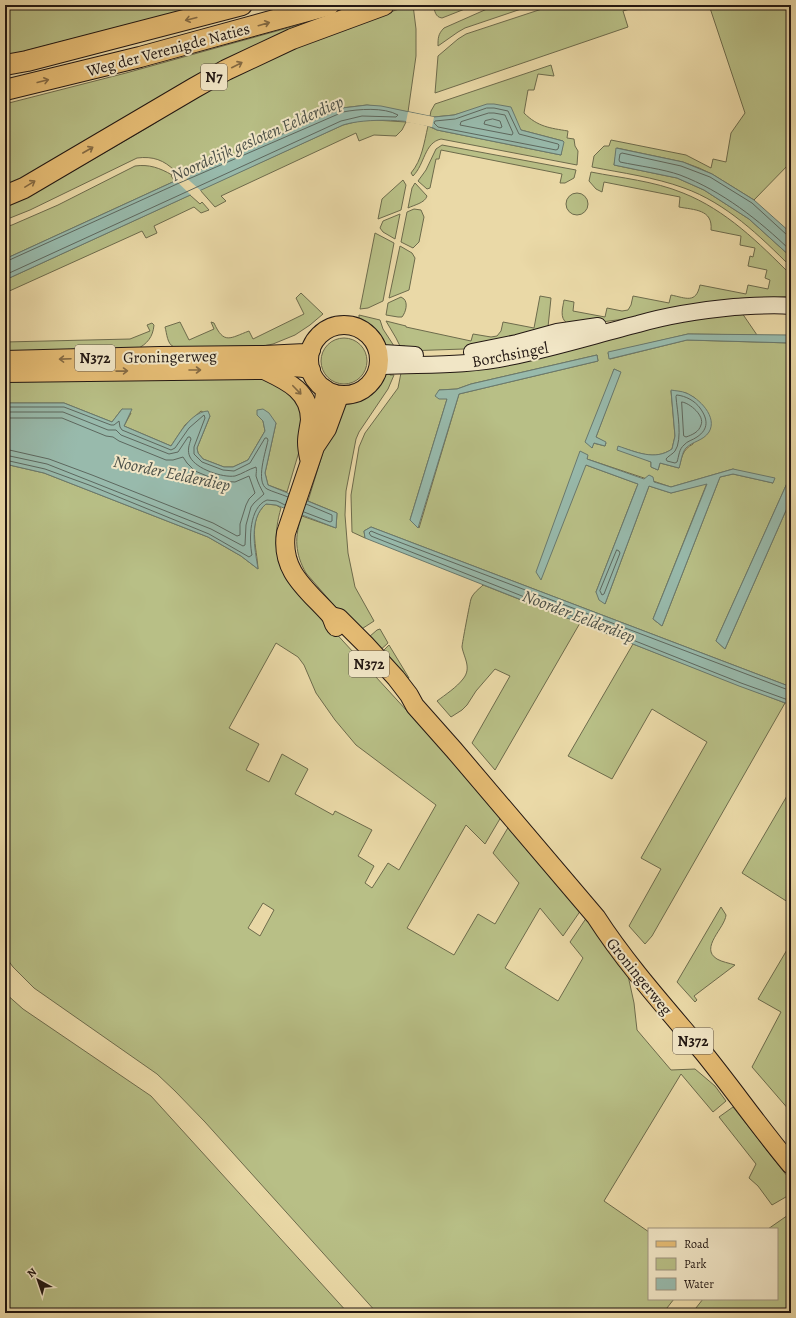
<svg xmlns="http://www.w3.org/2000/svg" width="796" height="1318" font-family="Alegreya,serif">
<rect width="100%" height="100%" fill="#ead9a7"/>
<filter id="stains"><feTurbulence type="fractalNoise" baseFrequency=".005" numOctaves="4"/><feColorMatrix values="0 0 0 0 .2 0 0 0 0 .09 0 0 0 0 .02 0 0 0 .5 -.17"/></filter>
<radialGradient id="worn" r=".72"><stop offset=".6" stop-color="#630" stop-opacity="0"/><stop offset="1" stop-color="#630" stop-opacity=".3"/></radialGradient>
<g fill="#b8bf86" stroke="#6d6b4c" fill-rule="evenodd">
<path d="M5 5H204L5 56Z"/>
<path d="M411 5H413L416 29V56L408 112 367 105 342 108 185 177 177 170 175 171C164 160 153 156 137 158L30 210 5 220V202L66 175 152 125 190 100 235 76 289 50 340 29Z"/>
<path d="M433 5H475L442 18C435 17 435 11 433 5Z"/>
<path d="M496 5H533L465 28 458 32 438 46C438 38 438 34 444 28Z"/>
<path d="M554 5H643L623 11 628 27 435 93 438 56 458 39 466 34Z"/>
<path d="M709 5H791V162L754 200 712 174 699 168 683 162 617 148 614 165 677 178 704 190 749 219 791 257V267C760 236 726 203 684 188 654 177 622 173 592 167L594 156 604 146H609L611 140 686 155 711 168 713 159 726 162 731 133 745 113Z"/>
<path d="M327 17 5 188V104L126 73Z"/>
<path d="M551 65 554 76 538 74 534 90H528L524 113C538 127 550 128 568 131L567 138 574 139 575 146 578 151 577 165 441 139C424 143 425 164 413 176L411 173C422 160 424 143 428 126L437 130 561 155 563 141 521 130 469 111 454 115 434 117 430 116 431 111 435 104Z"/>
<path d="M363 120H375L406 122 402 130 396 136 374 135 359 141 356 133 221 196 226 201 215 207 200 190 343 125Z"/>
<path d="M442 145 576 170 574 178 565 183H560L562 174 441 150 439 159H436L430 188 427 189 418 181 426 170 436 149Z"/>
<path d="M135 166C149 164 160 168 172 175L171 176 175 181 5 259V227L12 225 58 205Z"/>
<path d="M591 172C621 178 654 181 683 193 726 210 759 243 791 275V296C730 302 670 314 609 321 599 322 576 328 567 323 559 318 563 307 564 300L574 302 573 311 605 317 607 308 622 311 628 310 631 305 633 296 669 303 671 295C686 298 696 304 700 285L746 294 748 285 768 289 770 280 765 278 767 270 748 266 750 256 753 257 755 248 740 245 741 236 711 230C713 209 694 210 679 207L680 197 604 182 602 192 596 189 589 181Z"/>
<path d="M403 180 406 185 401 210 378 219 382 199Z"/>
<path d="M415 183 427 196C425 203 414 205 408 208L412 188Z"/>
<circle cx="577" cy="204" r="11"/>
<path d="M190 195 200 204 202 202 209 210 201 213 194 207 154 226 157 233 146 238 142 231 5 293V280Z"/>
<path d="M414 209 421 210 424 217 419 242 413 248 401 242 407 212Z"/>
<path d="M400 214 395 239 383 232 380 228 383 221Z"/>
<path d="M375 233 394 243 383 301 368 308 360 309Z"/>
<path d="M400 246 412 253 415 258 409 290 389 298Z"/>
<path d="M301 293 323 314 310 325 295 335 273 344 263 346 174 347C167 344 167 334 165 327L180 322 189 340 214 329 211 322 214 323C224 345 230 338 249 331L253 339 304 314 296 298Z"/>
<path d="M540 296 551 298 548 327 483 347 464 349 405 351V346H400L396 338 386 321 406 326V327L471 341 473 334 491 337 497 336 501 331 503 322 534 328Z"/>
<path d="M401 297 404 299C408 303 406 312 402 317H398L386 315 388 303Z"/>
<path d="M742 313 757 335 688 334 608 353 610 359 687 340 791 343V483L788 481 716 641 725 649 791 499V687L371 527 364 531 365 538 352 532 351 495 359 447 365 433 398 388 401 373 667 323ZM597 355 598 361 459 394 419 528 410 520 447 399 439 390 457 389 471 384ZM614 369 620 372 596 437 606 443 605 446 593 443 592 448ZM671 391 686 393 695 398 693 444C682 450 682 457 679 468L660 463 658 470 651 467V462L618 447C637 451 653 462 672 449L675 436ZM587 455V459L671 487 733 469 773 483 733 474 720 477 662 626 653 619 707 483 671 493 649 486 605 604 596 592 638 484 586 465Z"/>
<path d="M359 315 380 320 383 329 394 346 389 350 382 345 372 333 360 323 359 320Z"/>
<path d="M152 323 154 325C153 337 147 344 137 349L5 351V342L130 339 150 331 147 325Z"/>
<circle cx="344" cy="361" r="23"/>
<path d="M389 371 390 375H394L388 389 359 432 356 439 346 491 345 515 348 553 355 587 374 621 357 632 306 573C295 554 294 536 302 516L336 528 337 513 308 501 330 429 348 400C358 397 366 394 374 387 379 381 382 376 389 371Z"/>
<path d="M272 378 302 405 301 445 287 492 268 485 265 473 276 423 263 421 265 431 248 460 233 467H224L203 459 198 453 197 448 210 416 201 411 185 425 171 446 124 426 131 413 122 409 112 422 64 403H5V382Z"/>
<path d="M5 464 44 473 208 537 241 556 258 569C257 548 247 520 266 504L276 505 281 508C274 532 273 559 288 581L463 772 501 817 485 844 466 825 407 928 454 955 478 914 495 924 519 883 493 853 509 826 581 910 563 936 540 908 505 968 558 1001 583 958 570 942 587 917 627 971 634 1003 637 1030 671 1070 695 1069 715 1086 726 1101 713 1112 681 1074 604 1201 649 1232V1299H674L663 1313H377L205 1122 175 1091 157 1074 34 988 13 967 5 956ZM276 643 298 657 304 665 316 693 335 720 356 745 436 805 399 870 388 863 372 888 365 883 374 866 358 856 372 830 335 811 333 815 295 794 308 769 282 754 269 782 246 770 259 744 229 728ZM263 903 274 910 260 936 248 928Z"/>
<path d="M483 585 580 623 495 770 472 743 510 676 495 669 476 691 467 705 462 710 451 717 437 701C445 695 457 687 463 679 472 668 464 658 462 647 462 644 470 602 471 599 473 593 479 589 483 585Z"/>
<path d="M380 629 388 643 377 653 369 637 377 630Z"/>
<path d="M633 644 785 703 652 936 645 944 629 926 661 869 641 858 707 742 652 709 612 779 568 756Z"/>
<path d="M389 645 409 678 401 681 379 655Z"/>
<path d="M791 789V904L742 873Z"/>
<path d="M721 907 726 915C725 928 699 948 717 959 722 962 729 963 735 965L694 996 697 1000 695 1002 677 982Z"/>
<path d="M791 943V1109L790 1111 752 1067 781 1012 758 999Z"/>
<path d="M5 993 23 1009 151 1096 348 1313H5Z"/>
<path d="M733 1107 791 1181V1194L772 1205 758 1186 749 1178 756 1164 719 1117Z"/>
<path d="M791 1213V1313H692L703 1299H777V1229H768Z"/>
</g>
<g fill="#98baac" stroke="#69796e">
<path d="M487 104H494L511 107 521 130 563 141 564 142 561 155 437 130C418 118 364 118 343 125L5 280V259L175 181 342 108 367 105 381 106 434 117 454 115Z"/>
<path d="M616 148 683 162 712 174 754 200 791 233V257L749 219 704 190 677 178 614 165Z"/>
<path d="M688 334 791 335V343L687 340 609 359 608 352Z"/>
<path d="M597 355 598 361 459 394 418 528 410 520 447 399H439L435 396 439 390 457 389 471 384Z"/>
<path d="M614 369 621 372 596 437 606 442 605 446 594 443 592 448 585 442Z"/>
<path d="M671 390C676 391 682 391 686 393 699 398 718 417 709 432 703 441 693 441 686 448 682 452 681 462 679 468L660 463 658 470 651 467V462L617 450 618 446C636 452 655 461 672 449L675 436Z"/>
<path d="M5 403H64L112 422 122 409H132L124 426 171 446C180 433 191 412 208 411L210 416 197 448 198 453 203 459 224 467H233L248 460 265 431 263 421 257 415V410L263 409 269 413 276 423 265 473 268 485 337 513 336 528 276 505 266 504C248 519 255 549 258 569L241 556 208 537 44 473 5 464Z"/>
<path d="M580 451 588 455 587 459 644 479 649 475 653 477 654 482 671 487 733 469 775 478 773 483 733 474 720 477 662 626 653 619 707 484 671 493 649 486 605 604 599 600 596 592 638 484 586 465 541 580 536 572Z"/>
<path d="M788 481 791 483V499L725 649 716 641Z"/>
<path d="M371 527 791 687V705L739 686 370 540 365 538 364 531Z"/>
</g>
<g fill="#ead9a7">
<path d="M408 112 434 117 432 127 406 122Z"/>
<path d="M183 175 200 190 201 192 192 196 174 179Z"/>
</g>
<g fill="none" stroke-linecap="round" stroke-linejoin="round">
<g stroke="#5d685f" stroke-width="1">
<path d="M487 108H494L508 111 519 134 558 144 559 145 558 149 556 150 438 127 434 123 435 121 455 119Z"/>
<path d="M489 113H494L505 115 513 133 512 135 460 125 461 122Z"/>
<path d="M493 119 500 121 502 127 500 128 484 124 485 121Z"/>
<path d="M791 236 787 235 752 203 710 177 681 166 622 153 620 154 619 160 620 162C639 166 663 169 680 175 722 191 759 220 791 251"/>
<path d="M5 262 177 184 343 112C358 109 384 107 398 115L396 117 362 116 341 121 5 275"/>
<path d="M677 395C686 396 695 401 700 408 708 419 709 429 697 437 693 440 687 441 684 445 679 449 679 456 677 462L675 463 667 461 666 459C668 456 673 454 675 451 683 440 677 410 676 397Z"/>
<path d="M682 402C690 403 705 416 701 425 699 432 692 435 686 437L684 436Z"/>
<path d="M5 407H64L111 425H114L119 421 120 427 122 430 171 450 175 448 189 428 204 415 205 418 194 447V454L202 462 223 470 234 471 250 463 265 438H267L268 440C266 451 255 482 267 489 273 492 281 494 288 497"/>
<path d="M5 412H63L108 430H116L121 435 169 454 178 452 188 437H190L191 439C189 445 187 451 190 457 196 469 223 478 235 476 242 474 249 469 256 467 257 470 256 473 256 476 258 483 261 489 264 494L254 503 251 507 246 525 245 545 243 546 211 529 90 481 47 464 5 455"/>
<path d="M5 418H62L106 436 113 437 119 441 166 460H173L183 457 187 463 195 471 219 481 235 482 249 476 255 493 249 499 246 505 240 524V535L237 536 213 523 92 475 49 459 5 449"/>
<path d="M5 460 45 469 89 485 209 534 249 557 252 555C249 540 249 507 267 500L277 501 285 505"/>
<path d="M304 512 330 522 332 521V515L306 504"/>
<path d="M617 550 619 551 620 553 604 594 602 595 600 591Z"/>
<path d="M791 691 378 534 371 531 369 533 371 536 741 683 791 701"/>
</g>
<defs>
<g id="secondary">
<path d="M377 350 383 353 415 355"/>
<path d="M472 352 517 343 557 332 598 326"/>
<path d="M378 367 383 366C425 364 468 366 509 357 553 348 595 335 638 324 669 315 702 310 734 307 753 306 772 304 791 306"/>
</g>
<g id="primary">
<circle cx="344" cy="360" r="35"/>
<path d="M5 360 160 356 264 355 305 353 311 350"/>
<path d="M264 370C287 381 310 391 310 420 309 428 307 435 307 442 307 447 308 453 309 458"/>
<path d="M5 373 264 370C278 368 297 365 311 370"/>
<path d="M316 431C317 417 326 403 325 389"/>
<path d="M331 616 339 618 365 644 396 678 409 695 415 706 454 750 596 917C627 965 666 1008 703 1052 733 1089 760 1128 791 1165"/>
<path d="M336 627 334 624 331 616C308 590 280 572 286 533L315 447 327 429 338 399 341 395"/>
</g>
<g id="highway">
<path d="M5 65 27 61 242 5"/>
<path d="M5 90 140 57 329 5"/>
<path d="M5 196 24 188 194 88 226 70 292 39 384 5"/>
</g>
</defs>
<use href="#secondary" stroke="#221712" stroke-width="18"/>
<use href="#primary" stroke="#221712" stroke-width="20"/>
<use href="#highway" stroke="#221712" stroke-width="22"/>
<use href="#secondary" stroke="#f1e6c6" stroke-width="16"/>
<use href="#primary" stroke="#e5bc74" stroke-width="18"/>
<use href="#highway" stroke="#e5bc74" stroke-width="20"/>
</g>
<defs><path id="oneway-shaft" d="M-6 0H5M1.5-3L5.5 0L1.5 3" fill="none" stroke-width="1.6" stroke-linecap="round" stroke-linejoin="round"/></defs>
<g stroke="#846a43">
<use href="#oneway-shaft" transform="translate(191 19) rotate(166)"/>
<use href="#oneway-shaft" transform="translate(264 24) rotate(-16)"/>
<use href="#oneway-shaft" transform="translate(237 65) rotate(-27)"/>
<use href="#oneway-shaft" transform="translate(43 81) rotate(-14)"/>
<use href="#oneway-shaft" transform="translate(88 150) rotate(-30)"/>
<use href="#oneway-shaft" transform="translate(30 184) rotate(-31)"/>
<use href="#oneway-shaft" transform="translate(65 359) rotate(178)"/>
<use href="#oneway-shaft" transform="translate(195 370)"/>
<use href="#oneway-shaft" transform="translate(122 371) rotate(-1)"/>
<use href="#oneway-shaft" transform="translate(297 390) rotate(46)"/>
</g>
<g text-anchor="middle" stroke-width="4" stroke-linejoin="round" paint-order="stroke">
<g fill="#f1e6c6" stroke="#605548" stroke-width="1">
<rect x="201" y="64" width="26" height="26" rx="3"/>
<rect x="75" y="345" width="40" height="26" rx="3"/>
<rect x="349" y="651" width="40" height="26" rx="3"/>
<rect x="673" y="1028" width="40" height="26" rx="3"/>
</g>
<g font-size="15" font-weight="bold" fill="#221712">
<text x="214" y="82">N7</text>
<text x="95" y="363">N372</text>
<text x="369" y="669">N372</text>
<text x="693" y="1046">N372</text>
</g>
<g font-size="16" fill="#221712" stroke="#f1e6c6">
<text transform="translate(168 49) rotate(-15)" y="6">Weg der Verenigde Naties</text>
<text transform="translate(510 354) rotate(-11)" y="6">Borchsingel</text>
<text transform="translate(170 356) rotate(-1)" y="6">Groningerweg</text>
<text transform="translate(640 976) rotate(51)" y="6">Groningerweg</text>
</g>
<g font-size="17" font-style="italic" fill="#4b5048" stroke="#f1e6c6">
<text transform="translate(257 138) rotate(-24)" y="6">Noordelijk gesloten Eelderdiep</text>
<text transform="translate(172 473) rotate(12)" y="6">Noorder Eelderdiep</text>
<text transform="translate(579 616) rotate(21)" y="6">Noorder Eelderdiep</text>
</g>
</g>
<rect width="796" height="1318" fill="none" stroke="#ead9a7" stroke-width="20"/>
<rect x="6" y="6" width="784" height="1306" fill="none" stroke="#221712" stroke-width="2"/>
<rect x="10" y="10" width="776" height="1298" fill="none" stroke="#221712"/>
<rect x="648" y="1228" width="130" height="72" fill="#f1e6c6" stroke="#9e937e"/>
<rect x="656" y="1241" width="20" height="6" fill="#e5bc74" stroke="#9e937e"/>
<text x="684" y="1248" font-size="12" fill="#221712">Road</text>
<rect x="656" y="1258" width="20" height="12" fill="#b8bf86" stroke="#9e937e"/>
<text x="684" y="1268" font-size="12" fill="#221712">Park</text>
<rect x="656" y="1278" width="20" height="12" fill="#98baac" stroke="#9e937e"/>
<text x="684" y="1288" font-size="12" fill="#221712">Water</text>
<g transform="translate(38 1280) rotate(320)" stroke="#f1e6c6" stroke-width="3" paint-order="stroke">
<path d="M0-3L7 15L0 10L-7 15Z" fill="#221712"/>
<text y="-6" font-size="11" font-weight="bold" text-anchor="middle" fill="#221712">N</text>
</g>
<rect width="100%" height="100%" filter="url(#stains)"/>
<rect width="100%" height="100%" fill="url(#worn)"/>
</svg>
